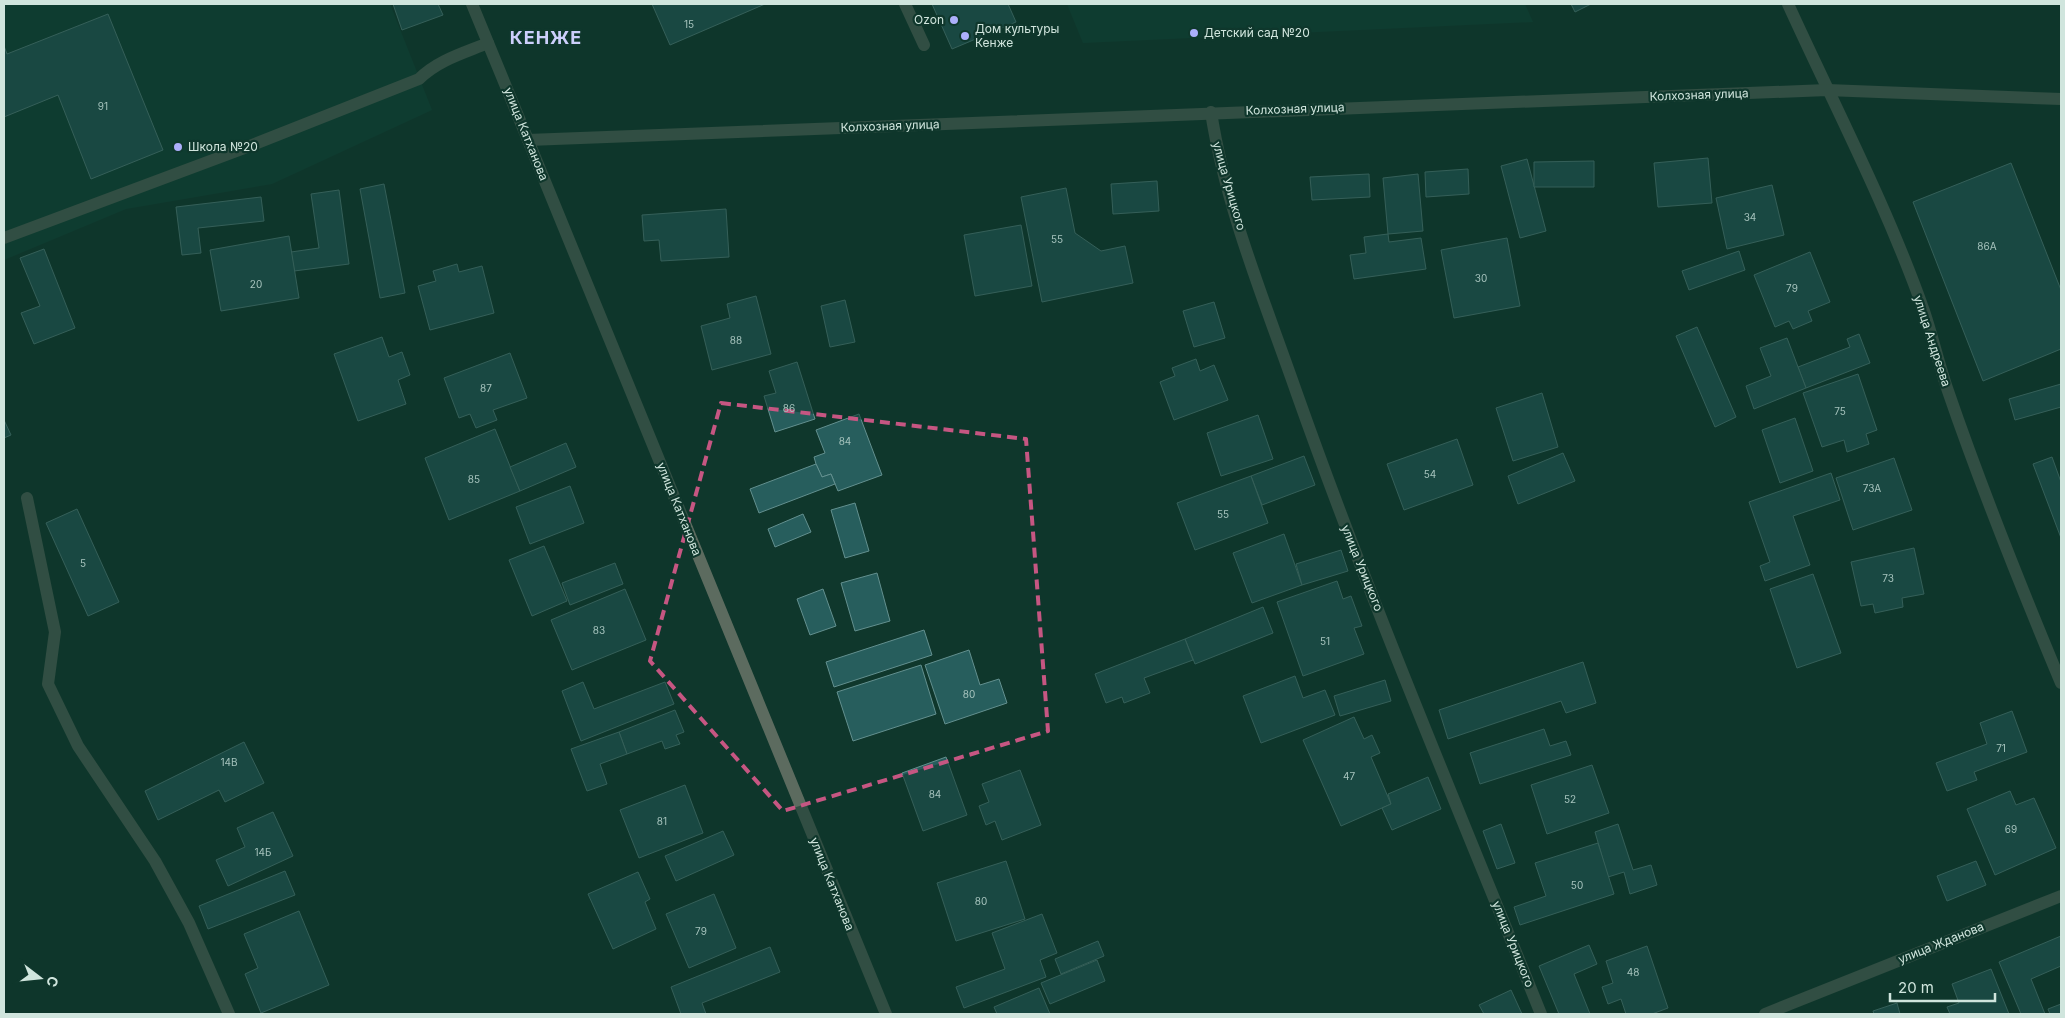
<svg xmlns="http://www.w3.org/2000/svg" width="2065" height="1018" font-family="Inter,sans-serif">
<rect width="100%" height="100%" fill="#0f372c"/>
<g fill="#0f4336">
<path d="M4 4H390L432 110 272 184 126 209 4 260Z"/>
<path d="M1067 4H1525L1533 22 1083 43Z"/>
</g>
<g fill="#275e5d" stroke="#63908f">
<path d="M393 4H438L443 15 402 30Z"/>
<path d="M652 4H765L670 45Z"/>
<path d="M932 4H1008L1016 22 952 49Z"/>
<path d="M1571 4H1591L1575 12Z"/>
<path d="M108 14 163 150 91 179 58 95 4 117V46L7 54Z"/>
<path d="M1708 158 1712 203 1658 207 1654 163Z"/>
<path d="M1527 159 1546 231 1520 238 1501 166Z"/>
<path d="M1594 161V187H1534V162Z"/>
<path d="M2011 163 2061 290V349L1983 381 1913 202Z"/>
<path d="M1468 169 1469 194 1426 197 1425 172Z"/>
<path d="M1369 174 1370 197 1312 200 1310 177Z"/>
<path d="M1418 174 1423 231 1388 234 1383 178Z"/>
<path d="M1157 181 1159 211 1113 214 1111 184Z"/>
<path d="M384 184 405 293 380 298 360 189Z"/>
<path d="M1772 185 1784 235 1727 249 1716 198Z"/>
<path d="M1066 188 1075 233 1101 251 1125 246 1133 283 1042 302 1021 197Z"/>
<path d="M339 190 349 264 294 271 291 252 319 248 311 194Z"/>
<path d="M261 197 264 221 198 228 201 253 182 255 176 207Z"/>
<path d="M726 209 729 257 661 261 659 240 644 241 642 215Z"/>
<path d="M1021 225 1032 286 975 296 964 235Z"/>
<path d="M1388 234 1389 242 1421 238 1426 269 1354 279 1350 255 1366 253 1364 237Z"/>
<path d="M289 236 299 298 221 311 210 250Z"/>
<path d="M1507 238 1520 306 1454 318 1441 250Z"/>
<path d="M44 249 75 328 34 344 21 313 40 306 20 258Z"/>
<path d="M1739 251 1745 270 1689 290 1682 271Z"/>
<path d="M1810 252 1830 302 1808 311 1812 321 1793 329 1789 321 1775 327 1754 275Z"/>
<path d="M457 264 459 272 482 266 494 313 430 330 418 286 436 281 433 271Z"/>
<path d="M756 296 771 354 712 370 701 326 730 318 727 304Z"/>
<path d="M845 300 855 342 830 347 821 306Z"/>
<path d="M1214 302 1225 338 1194 347 1183 311Z"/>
<path d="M1697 327 1736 417 1715 427 1676 336Z"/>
<path d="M1859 334 1870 363 1806 388 1798 367 1850 347 1847 339Z"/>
<path d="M382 337 389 357 402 352 410 375 398 380 406 404 358 421 334 354Z"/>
<path d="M1787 338 1806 388 1754 409 1746 386 1771 376 1760 348Z"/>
<path d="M510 353 527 398 493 410 497 420 476 428 470 414 459 418 444 378Z"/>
<path d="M1196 359 1200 371 1214 365 1228 400 1174 420 1160 382 1175 376 1172 368Z"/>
<path d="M797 362 815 419 775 432 764 396 776 393 769 371Z"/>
<path d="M1858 374 1877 430 1866 434 1869 444 1847 452 1844 440 1822 447 1803 393Z"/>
<path d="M2061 384V407L2015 420 2009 399Z"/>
<path d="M1542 393 1558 447 1513 461 1496 408Z"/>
<path d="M859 414 882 475 838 491 831 474 822 477 816 464 814 457 825 453 816 430Z"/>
<path d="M1258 415 1273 459 1221 476 1207 433Z"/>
<path d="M1795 418 1813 471 1780 483 1762 430Z"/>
<path d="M4 420 11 435 4 438Z"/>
<path d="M495 429 520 491 449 520 425 458Z"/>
<path d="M1457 439 1473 485 1404 510 1387 464Z"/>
<path d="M566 443 576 467 520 491 510 467Z"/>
<path d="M1563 453 1575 481 1518 504 1508 476Z"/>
<path d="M1304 456 1315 485 1262 505 1251 476Z"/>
<path d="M2052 457 2061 482V538L2033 464Z"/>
<path d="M1894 458 1912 510 1853 530 1836 478Z"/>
<path d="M816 464 822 477 831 474 835 484 759 513 750 489Z"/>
<path d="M1831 473 1840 500 1793 516 1810 565 1765 581 1760 566 1770 562 1749 502Z"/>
<path d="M1251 476 1268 523 1195 550 1177 503Z"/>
<path d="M570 486 584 523 530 544 516 507Z"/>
<path d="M855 503 869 551 845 558 831 510Z"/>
<path d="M77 509 119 602 88 616 46 523Z"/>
<path d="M803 514 811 532 775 547 768 529Z"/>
<path d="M1284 534 1302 585 1252 603 1233 553Z"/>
<path d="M544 546 567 601 532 616 509 560Z"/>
<path d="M1914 548 1924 594 1902 598 1903 607 1875 613 1873 604 1861 606 1851 562Z"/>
<path d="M1341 550 1348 571 1302 585 1296 564Z"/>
<path d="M615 563 623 584 570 605 562 583Z"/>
<path d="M877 573 890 621 855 631 841 583Z"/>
<path d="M1813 574 1841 653 1797 668 1770 589Z"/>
<path d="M1337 581 1343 599 1351 596 1362 626 1354 628 1364 654 1303 676 1277 602Z"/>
<path d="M625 589 646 640 572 670 551 620Z"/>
<path d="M823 589 836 626 810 635 797 599Z"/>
<path d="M1263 607 1273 633 1195 664 1185 639Z"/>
<path d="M924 630 932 655 834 687 826 662Z"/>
<path d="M1185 639 1193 660 1144 678 1150 693 1124 703 1122 697 1106 703 1095 674Z"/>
<path d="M969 650 980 685 999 679 1007 703 945 724 925 665Z"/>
<path d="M1583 662 1596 703 1566 713 1561 701 1448 739 1439 710Z"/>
<path d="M921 665 936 714 853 741 837 692Z"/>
<path d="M1295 676 1303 698 1325 690 1335 715 1261 743 1243 696Z"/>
<path d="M1385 680 1391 701 1340 716 1334 696Z"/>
<path d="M583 682 594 709 665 682 674 704 581 741 562 691Z"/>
<path d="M675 710 684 732 676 735 680 744 665 749 662 741 627 754 619 732Z"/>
<path d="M2012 711 2027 752 1974 772 1977 780 1947 791 1936 763 1987 744 1980 723Z"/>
<path d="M1354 717 1364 739 1372 735 1380 753 1371 757 1391 804 1341 826 1303 740Z"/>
<path d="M1544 729 1550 746 1566 741 1571 755 1480 784 1470 753Z"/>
<path d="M619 732 627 754 600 764 607 784 587 791 571 749Z"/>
<path d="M244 742 264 783 225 802 219 790 158 820 145 791Z"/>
<path d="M946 757 967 815 923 831 902 773Z"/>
<path d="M1592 765 1609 813 1547 834 1531 785Z"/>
<path d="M1020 770 1041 825 1002 840 995 821 986 825 979 806 989 802 982 784Z"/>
<path d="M1428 777 1441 809 1392 830 1382 808 1391 804 1388 794Z"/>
<path d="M685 785 703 833 639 858 620 810Z"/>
<path d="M2010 791 2016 805 2034 798 2056 848 1995 875 1967 809Z"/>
<path d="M273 812 293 856 228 886 216 860 245 847 237 828Z"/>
<path d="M1501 824 1515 863 1497 869 1483 831Z"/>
<path d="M1618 824 1633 870 1651 865 1657 885 1630 894 1624 872 1608 877 1595 832Z"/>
<path d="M723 831 734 855 676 881 665 856Z"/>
<path d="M1598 843 1614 894 1520 925 1514 907 1546 896 1535 863Z"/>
<path d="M1006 861 1025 919 956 941 937 883Z"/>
<path d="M1976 861 1986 885 1947 901 1937 876Z"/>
<path d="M285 871 295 895 208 929 199 906Z"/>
<path d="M638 872 650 899 645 902 656 929 613 949 588 894Z"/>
<path d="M714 894 736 948 689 968 666 914Z"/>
<path d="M299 911 329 985 261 1013 245 974 258 968 244 934Z"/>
<path d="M1042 914 1057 953 1040 960 1046 977 964 1008 956 987 1005 969 992 933Z"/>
<path d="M2061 936V966L2031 979 2045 1014H2021L1999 962Z"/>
<path d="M1098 941 1104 956 1061 974 1055 959Z"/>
<path d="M1589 945 1597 964 1574 974 1590 1014H1559L1539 966Z"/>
<path d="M1647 946 1668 1008 1652 1014H1626L1621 999 1608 1004 1602 987 1613 983 1606 961Z"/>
<path d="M770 947 780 972 702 1003 706 1014H681L671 987Z"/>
<path d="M1097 960 1105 981 1050 1004 1041 983Z"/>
<path d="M1991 969 2009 1014H1950L1947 1007 1959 1003 1952 984Z"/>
<path d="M1039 988 1050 1014H997L994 1007Z"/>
<path d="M1511 990 1522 1014H1484L1479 1005Z"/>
<path d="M1897 1003 1900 1014H1874L1873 1011Z"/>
<path d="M2061 1004V1014H2050L2048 1009Z"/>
</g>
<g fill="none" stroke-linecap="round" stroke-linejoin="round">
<g stroke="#5c6b5f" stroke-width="12">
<path d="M905 4 924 45"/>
<path d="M4 238 242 149 419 79C438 60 464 53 488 43"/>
<path d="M27 498 55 632 48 684 78 746 155 861 189 923 229 1014"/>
</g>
<g stroke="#5c6b5f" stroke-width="12">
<path d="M472 4 528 140"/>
<path d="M1788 4C1834 105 1887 206 1924 311 1933 338 1939 365 1948 391 1982 490 2021 587 2061 683"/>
<path d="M1211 112C1226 209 1265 302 1297 394 1371 603 1458 808 1541 1014"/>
<path d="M1765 1014 2061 896"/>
</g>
<path stroke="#5c6b5f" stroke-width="12" d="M886 1014 528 140 1827 90 2061 99"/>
</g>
<path d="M0 0H2065V1018H0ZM721 403 1026 439 1048 731 783 811 650 661Z" fill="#0f372c" fill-opacity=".55" fill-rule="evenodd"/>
<path fill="none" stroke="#c65682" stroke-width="4" stroke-dasharray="10 6" stroke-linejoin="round" d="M721 403 1026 439 1048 731 783 811 650 661Z"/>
<g fill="#acaffb" stroke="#0f372c" stroke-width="2">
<circle cx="954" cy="20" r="5"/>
<circle cx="1194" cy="33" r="5"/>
<circle cx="965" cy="36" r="5"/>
<circle cx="178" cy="147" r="5"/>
</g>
<g text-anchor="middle" stroke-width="4.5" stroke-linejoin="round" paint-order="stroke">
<g font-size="10" fill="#a6c3bd">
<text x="689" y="28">15</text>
<text x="103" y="110">91</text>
<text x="1750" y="221">34</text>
<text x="1057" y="243">55</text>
<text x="1987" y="250">86А</text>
<text x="1481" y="282">30</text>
<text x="256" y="288">20</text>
<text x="1792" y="292">79</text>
<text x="736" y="344">88</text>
<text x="486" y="392">87</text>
<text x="789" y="412">86</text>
<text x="1840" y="415">75</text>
<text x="845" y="445">84</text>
<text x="1430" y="478">54</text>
<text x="474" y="483">85</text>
<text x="1872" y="492">73А</text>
<text x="1223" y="518">55</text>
<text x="83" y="567">5</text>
<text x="1888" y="582">73</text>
<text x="599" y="634">83</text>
<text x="1325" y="645">51</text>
<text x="969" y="698">80</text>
<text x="2001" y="752">71</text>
<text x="229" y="766">14В</text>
<text x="1349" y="780">47</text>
<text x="935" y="798">84</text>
<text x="1570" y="803">52</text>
<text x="662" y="825">81</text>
<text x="2011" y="833">69</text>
<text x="263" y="856">14Б</text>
<text x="1577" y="889">50</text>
<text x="981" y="905">80</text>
<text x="701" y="935">79</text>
<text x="1633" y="976">48</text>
</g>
<g font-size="12" fill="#d0e5dd" stroke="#0f372c" text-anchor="start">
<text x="944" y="24" text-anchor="end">Ozon</text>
<text x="975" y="33">Дом культуры<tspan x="975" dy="14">Кенже</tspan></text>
<text x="1204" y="37">Детский сад №20</text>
<text x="188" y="151">Школа №20</text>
</g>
<g font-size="12" fill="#d0e5dd" stroke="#0f372c">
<text transform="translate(1699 95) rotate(-2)" y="4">Колхозная улица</text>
<text transform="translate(1295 109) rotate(-2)" y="4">Колхозная улица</text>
<text transform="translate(890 126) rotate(-2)" y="4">Колхозная улица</text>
<text transform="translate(526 134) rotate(68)" y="4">улица Катханова</text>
<text transform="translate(1229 186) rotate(74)" y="4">улица Урицкого</text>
<text transform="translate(1932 341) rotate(72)" y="4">улица Андреева</text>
<text transform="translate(679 509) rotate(68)" y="4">улица Катханова</text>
<text transform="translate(1362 568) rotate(68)" y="4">улица Урицкого</text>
<text transform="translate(832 884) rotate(68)" y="4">улица Катханова</text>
<text transform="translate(1941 943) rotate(-22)" y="4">улица Жданова</text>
<text transform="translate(1513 944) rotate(68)" y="4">улица Урицкого</text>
</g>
<g font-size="18" font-weight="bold" letter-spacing="1" fill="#cccffb" stroke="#0f372c">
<text x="546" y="44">КЕНЖЕ</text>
</g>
</g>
<rect width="2065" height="1018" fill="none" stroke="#d0e5dd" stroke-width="10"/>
<g transform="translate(40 978) rotate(106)" stroke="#0f372c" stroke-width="4" paint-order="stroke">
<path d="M0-4L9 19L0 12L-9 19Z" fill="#d0e5dd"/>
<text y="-8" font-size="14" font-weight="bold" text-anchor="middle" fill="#d0e5dd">С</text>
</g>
<path d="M1890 993v8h105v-8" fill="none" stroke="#d0e5dd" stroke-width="2.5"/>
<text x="1898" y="993" font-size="15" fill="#d0e5dd" stroke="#0f372c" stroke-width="4" paint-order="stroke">20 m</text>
</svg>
